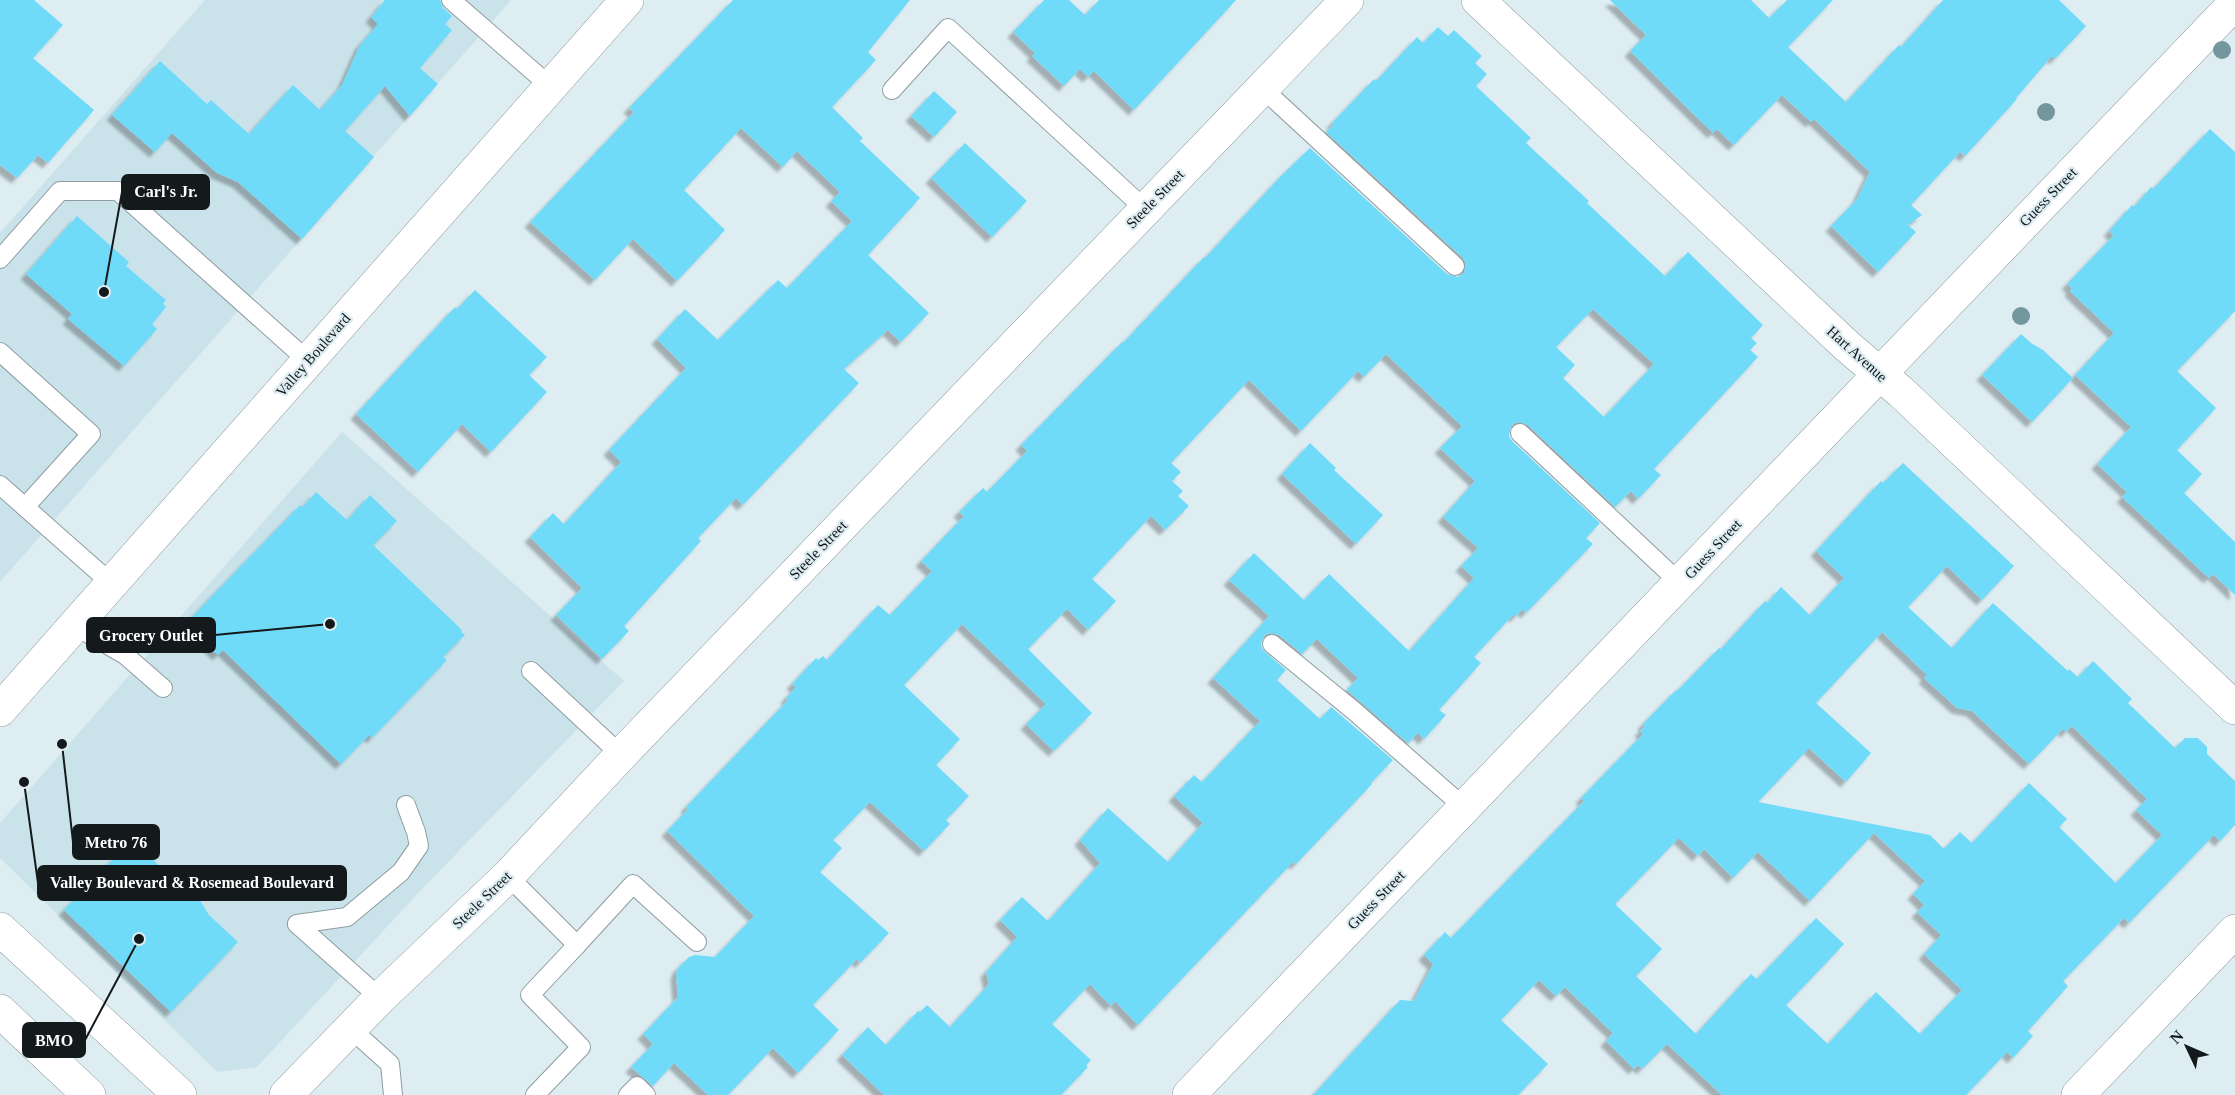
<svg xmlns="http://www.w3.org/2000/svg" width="2235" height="1095" font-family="'Times New Roman',serif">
<defs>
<filter id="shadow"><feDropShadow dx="-5.5" dy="5.5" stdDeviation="1.5" flood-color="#0004"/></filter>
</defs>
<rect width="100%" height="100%" fill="#ddedf2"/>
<g fill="#cae3eb">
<path d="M205 0H511L0 582V233Z"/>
<path d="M342 432 624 681 422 889 257 1067 217 1072 0 858V823Z"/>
</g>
<g fill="#70daf9" fill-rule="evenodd" filter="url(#shadow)">
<path d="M0 0H34L63 25 33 58 94 110 48 163 38 155 17 178 0 165Z"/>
<path d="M385 0H440L443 8 452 16 445 24 452 30 420 68 438 84 410 116 385 86 345 131 374 157 302 239 238 182 217 173 172 133 155 152 112 115 160 61 207 104 211 100 249 134 293 85 320 110 342 85 360 45 378 24 371 17Z"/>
<path d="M733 0H910L868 52 876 60 832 107 863 138 860 141 920 198 868 255 929 313 901 342 888 330 844 369 859 383 743 505 736 498 698 538 701 541 624 626 629 631 602 659 556 615 582 588 530 537 553 513 564 524 621 462 609 450 686 368 657 339 685 309 718 340 778 280 787 288 852 221 831 201 840 192 797 151 783 167 741 128 684 190 725 230 677 281 633 239 595 280 530 222 634 112 629 108Z"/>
<path d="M1044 0H1069L1085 15 1099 0H1236L1134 110 1094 71 1088 77 1080 69 1064 86 1032 56 1035 53 1013 32Z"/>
<path d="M1610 0H1751L1769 18 1787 0H1833L1788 47 1846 102 1899 45 1901 47 1943 0H2059L2086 26 2055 59 2052 56 2016 98 2017 99 1965 156 1960 152 1911 205 1922 215 1908 225 1916 232 1878 272 1831 226 1857 199 1870 172 1814 119 1811 122 1782 95 1734 145 1717 129 1713 133 1630 51 1646 35Z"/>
<path d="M1438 27 1448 36 1454 30 1482 56 1475 63 1487 74 1476 86 1531 138 1526 143 1589 201 1587 203 1665 276 1688 252 1763 325 1751 338 1757 343 1750 350 1758 357 1654 469 1661 475 1638 499 1631 491 1615 507 1528 425 1517 422 1511 426 1509 436 1512 441 1600 523 1586 538 1593 544 1526 613 1523 609 1515 617 1513 615 1474 657 1481 663 1439 710 1446 715 1424 739 1418 733 1408 743 1347 690 1358 678 1317 639 1302 654 1279 635 1269 633 1264 636 1261 643 1262 649 1286 670 1277 680 1320 719 1331 707 1393 760 1371 783 1372 784 1296 864 1293 862 1138 1025 1115 1001 1111 1006 1090 984 1052 1024 1091 1060 1086 1066 1088 1067 1061 1095H884L842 1055 868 1027 886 1045 918 1011 920 1012 927 1005 950 1027 989 984 986 972 1017 937 1000 920 1022 897 1048 921 1100 863 1080 840 1108 808 1168 862 1203 823 1174 796 1194 775 1202 782 1260 721 1213 678 1269 616 1229 580 1254 553 1304 600 1329 574 1409 651 1474 578 1461 566 1478 548 1443 517 1475 481 1440 448 1462 426 1386 354 1364 377 1358 371 1301 431 1249 380 1171 463 1181 472 1172 481 1183 491 1178 496 1189 506 1165 530 1151 516 1092 579 1116 601 1088 630 1067 609 1028 649 1092 713 1054 751 1026 724 1046 704 962 624 904 685 960 739 936 765 969 796 946 820 950 824 924 851 870 802 833 840 842 848 820 872 889 933 860 963 857 959 813 1005 839 1030 798 1073 773 1048 728 1095H708L674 1063 653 1086 631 1067 653 1044 643 1034 678 997 676 975 678 968 689 957 695 955 715 957 754 916 667 831 688 809 686 807 788 700 786 698 796 687 792 684 816 658 818 660 823 656 827 660 878 605 890 615 932 571 921 561 964 516 959 512 983 488 987 492 1027 451 1021 445 1122 342 1123 343 1204 257 1205 258 1280 177 1310 148 1447 274 1458 277 1464 273 1466 263 1463 258 1326 132 1334 124 1332 123 1374 79 1376 81 1417 37 1423 43ZM1593 309 1654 364 1604 417 1563 378 1575 365 1556 347Z"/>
<path d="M934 91 957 112 934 137 911 116Z"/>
<path d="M2210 129 2235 152V311L2177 371 2216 408 2177 450 2202 474 2184 493 2235 542V595L2213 574 2209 578 2122 497 2127 492 2097 464 2131 427 2075 375 2114 333 2070 291 2072 288 2067 284 2114 235 2109 231 2132 205 2134 207 2151 187 2153 189Z"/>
<path d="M965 143 1027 201 992 237 931 178Z"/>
<path d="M77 216 129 262 126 266 166 300 163 304 166 307 152 324 157 329 124 366 68 319 72 314 26 274Z"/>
<path d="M475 290 547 357 529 375 547 392 491 452 462 424 418 472 356 414 455 307 457 309Z"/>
<path d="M2021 334 2031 343 2043 350 2073 378 2032 422 1982 375Z"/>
<path d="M1310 443 1336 468 1334 470 1383 515 1356 544 1282 474Z"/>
<path d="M1903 463 2014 566 1982 600 1947 566 1908 607 1952 648 1993 603 2068 671 2069 669 2078 677 2093 661 2132 699 2128 703 2175 748 2185 738H2198L2207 747V754L2235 781V825L2220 841 2214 835 2129 923 2124 918 2063 981 2068 986 2028 1031 2033 1036 2013 1058 2007 1052 1966 1095H1722L1667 1044 1642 1069 1638 1065 1634 1069 1606 1041 1613 1033 1565 987 1556 996 1539 980 1501 1020 1548 1064 1518 1095H1313L1400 1000 1414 1001 1433 964 1424 955 1445 932 1451 938 1584 801 1581 798 1643 734 1640 731 1645 726 1643 724 1676 690 1677 691 1719 648 1721 649 1765 601 1767 603 1781 587 1810 615 1844 578 1816 551 1881 481 1883 483ZM1882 632 1927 675 1924 678 1957 708 1972 711 2029 764 2063 729 2066 732 2072 726 2147 799 2136 810 2162 835 2116 883 2059 827 2067 819 2029 783 1972 843 1960 832 1944 849 1930 835 1758 802 1809 748 1846 782 1871 753 1816 703ZM1874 833 1925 881 1913 894 1924 905 1917 912 1941 935 1924 954 1962 990 1920 1034 1876 992 1828 1044 1786 1005 1844 944 1816 918 1757 979 1751 974 1696 1034 1636 976 1662 949 1615 904 1679 838 1698 856 1704 849 1733 878 1758 852 1810 901Z"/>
<path d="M316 492 347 520 370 495 397 521 373 545 462 630 461 632 465 635 443 657 447 660 372 738 369 735 341 764 223 650 218 655 185 624 300 505 303 507Z"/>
<path d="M148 853 157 864 169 870 201 902 209 915 238 942 171 1012 64 910 117 855Z"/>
</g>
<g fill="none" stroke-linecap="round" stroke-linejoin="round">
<defs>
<g id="lane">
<path d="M451 0 550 86"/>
<path d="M1262 88 1455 266"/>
<path d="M892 90 948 28 1146 210"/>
<path d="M0 259 60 191H118L308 361"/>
<path d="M0 352 91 434 25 507"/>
<path d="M1520 433 1680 583"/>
<path d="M0 485 112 584"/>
<path d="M75 626 125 655 163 688"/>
<path d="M1272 644 1353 710 1465 808"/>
<path d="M531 671 621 755"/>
<path d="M508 876 577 945 530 995 581 1047 535 1095"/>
<path d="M297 924 347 917 401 872 419 846 416 832 406 805"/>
<path d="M297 924 380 998"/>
<path d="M577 945 633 884 697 942"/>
<path d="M350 1028 390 1064 393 1095"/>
<path d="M628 1095 637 1086 646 1095"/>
</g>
<g id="street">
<path d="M1478 0 1847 346 1901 392 2235 708"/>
<path d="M286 1095 380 998 508 876 621 755 1347 0"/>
<path d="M1189 1095 2235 3"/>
<path d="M2078 1095 2235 931"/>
</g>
<g id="primary">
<path d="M0 710 627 0"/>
<path d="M0 929 180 1095"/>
<path d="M0 1011 89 1095"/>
</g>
</defs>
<use href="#lane" stroke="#8e9ca1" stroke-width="20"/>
<use href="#street" stroke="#8e9ca1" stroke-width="34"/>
<use href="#primary" stroke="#8e9ca1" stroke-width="34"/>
<use href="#lane" stroke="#fff" stroke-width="18"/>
<use href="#street" stroke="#fff" stroke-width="33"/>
<use href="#primary" stroke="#fff" stroke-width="33"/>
</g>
<g fill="#74969f">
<circle cx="2222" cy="50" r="9"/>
<circle cx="2046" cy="112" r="9"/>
<circle cx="2021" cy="316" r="9"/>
</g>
<g text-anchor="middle" stroke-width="4.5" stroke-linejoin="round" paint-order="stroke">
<g font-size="15" fill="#14191b" stroke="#ddedf2">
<text transform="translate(2048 197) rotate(-46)" y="5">Guess Street</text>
<text transform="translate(1155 199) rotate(-46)" y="5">Steele Street</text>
<text transform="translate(1857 354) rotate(42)" y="5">Hart Avenue</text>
<text transform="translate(313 355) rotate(-49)" y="5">Valley Boulevard</text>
<text transform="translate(1713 549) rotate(-47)" y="5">Guess Street</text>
<text transform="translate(818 550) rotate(-46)" y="5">Steele Street</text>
<text transform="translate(482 900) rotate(-44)" y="5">Steele Street</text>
<text transform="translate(1376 900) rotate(-46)" y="5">Guess Street</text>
</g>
</g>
<path fill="none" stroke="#14191b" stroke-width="2" d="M104 292L122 192M330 624L215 635M62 744L73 842M24 782L38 883M139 939L85 1040"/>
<g fill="#14191b" stroke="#ddedf2" stroke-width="2">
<circle cx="104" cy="292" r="6"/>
<circle cx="330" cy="624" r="6"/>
<circle cx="62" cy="744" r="6"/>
<circle cx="24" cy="782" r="6"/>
<circle cx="139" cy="939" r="6"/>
</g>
<g fill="#14191b" stroke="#14191b" stroke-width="2">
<rect x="122" y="175" width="87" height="34" rx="6"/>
<rect x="87" y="618" width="128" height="34" rx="6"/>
<rect x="73" y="825" width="86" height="34" rx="6"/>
<rect x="38" y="866" width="308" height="34" rx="6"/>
<rect x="23" y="1023" width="62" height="34" rx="6"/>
</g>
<g font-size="16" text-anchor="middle" font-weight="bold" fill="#fff">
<text x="166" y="197">Carl's Jr.</text>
<text x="151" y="641">Grocery Outlet</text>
<text x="116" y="848">Metro 76</text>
<text x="192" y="888">Valley Boulevard &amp; Rosemead Boulevard</text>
<text x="54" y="1046">BMO</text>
</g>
<g transform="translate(2187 1047) rotate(314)" stroke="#ddedf2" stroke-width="4.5" paint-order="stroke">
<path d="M0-4.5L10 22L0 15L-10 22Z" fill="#14191b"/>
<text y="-9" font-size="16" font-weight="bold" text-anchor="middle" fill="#14191b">N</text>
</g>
</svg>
